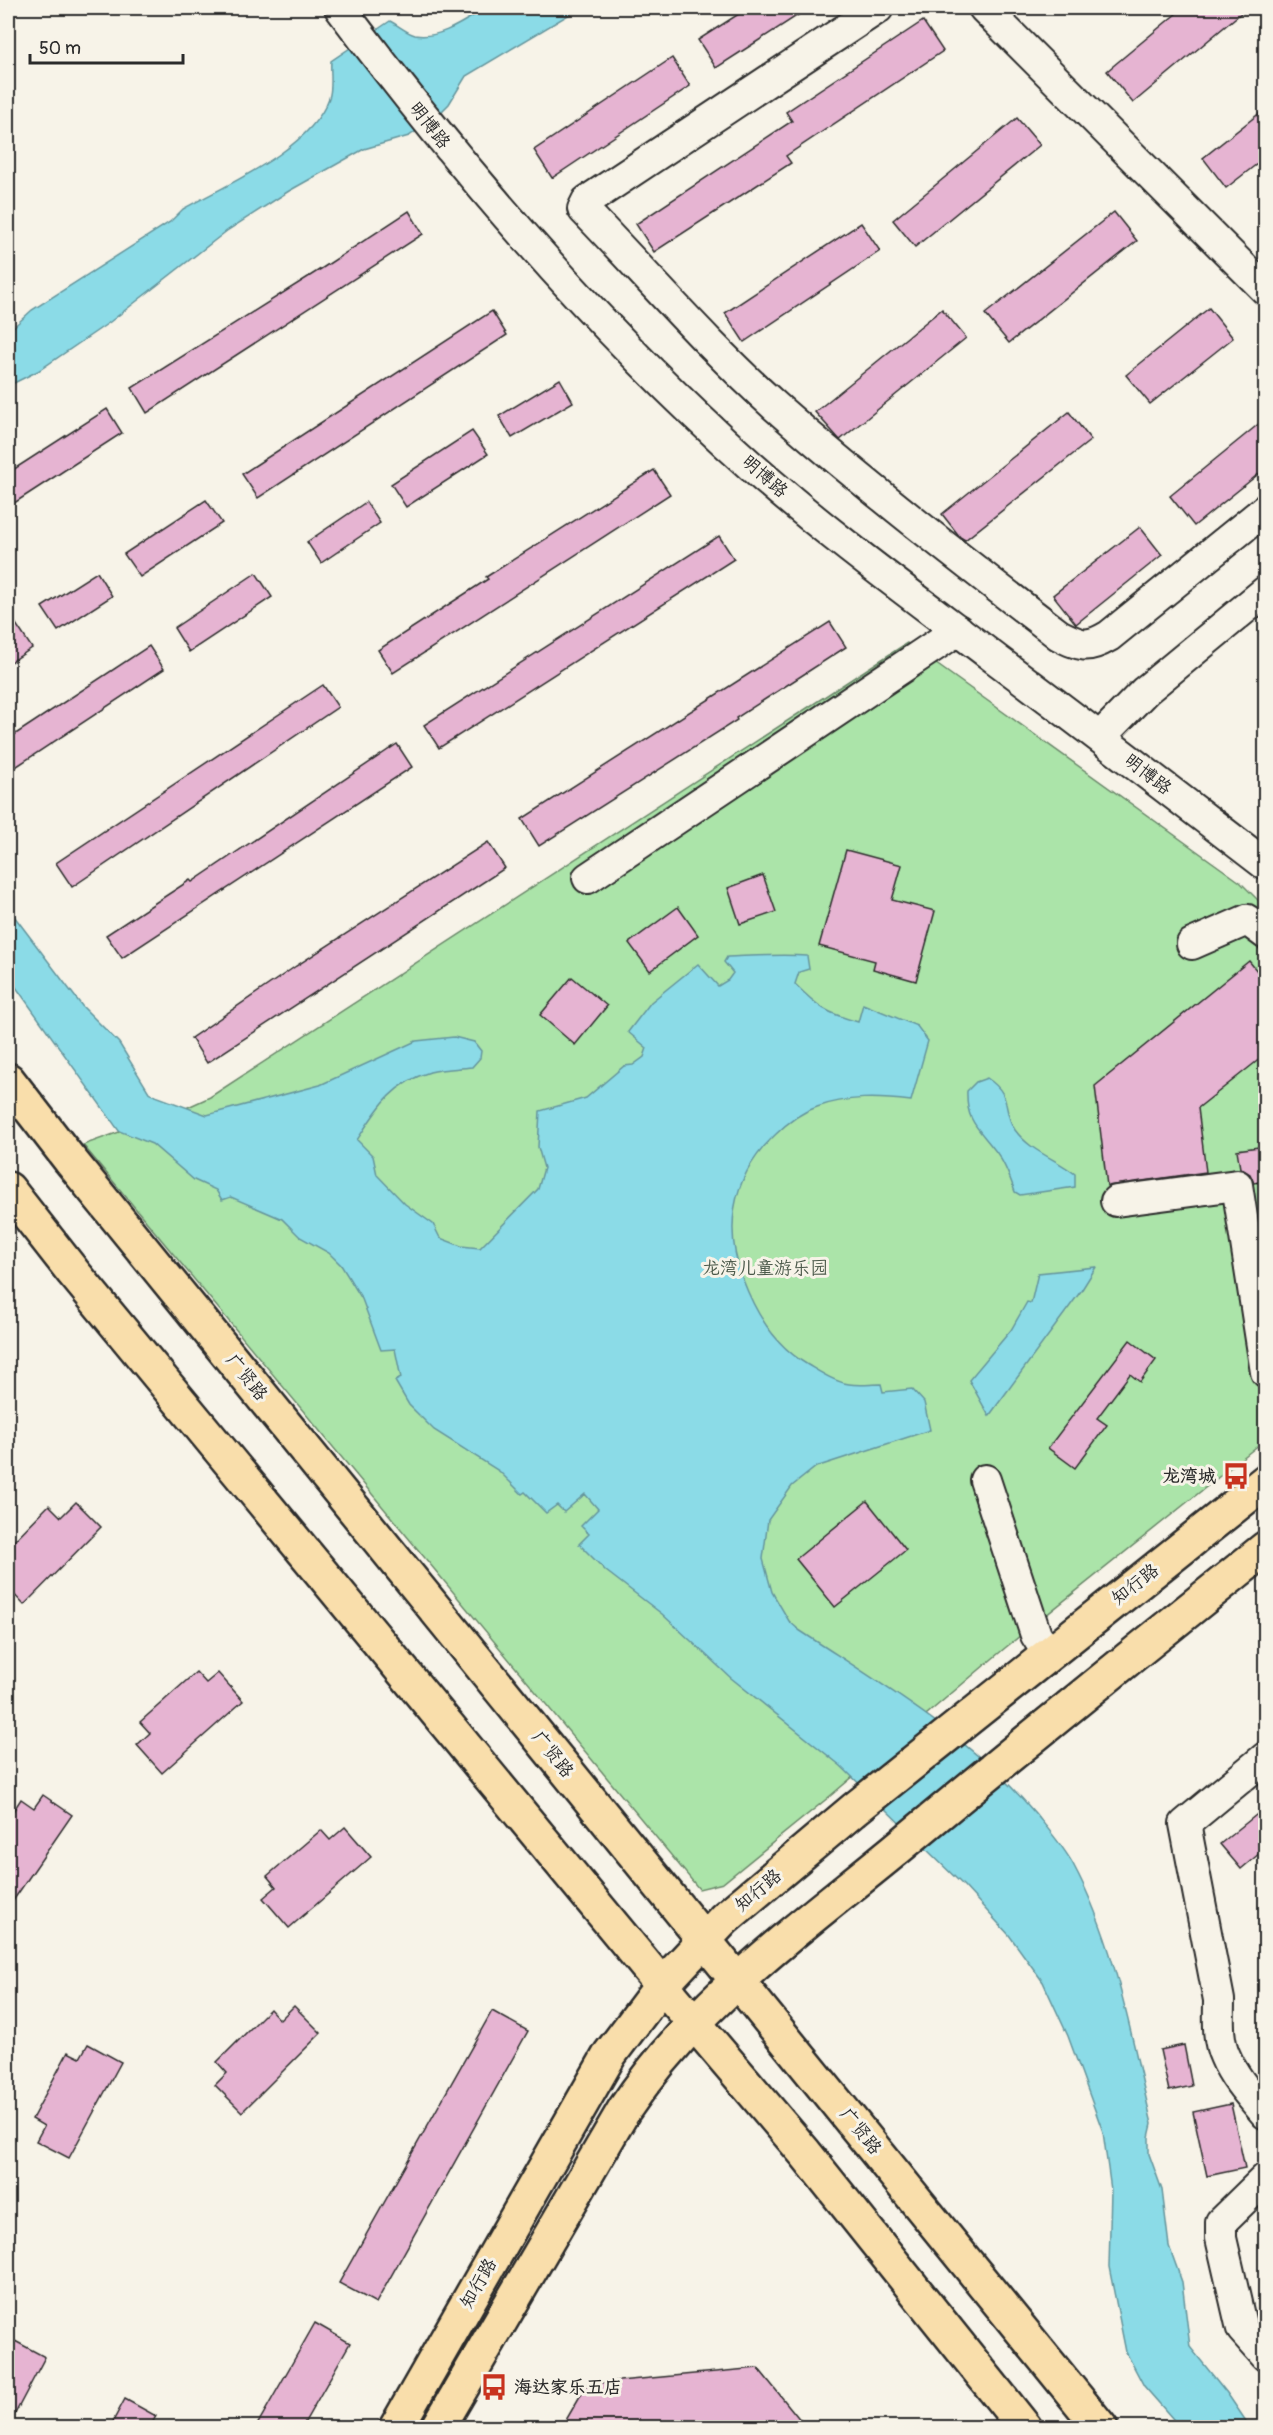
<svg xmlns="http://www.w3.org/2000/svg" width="1273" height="2435" font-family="Pangolin,'LXGW WenKai TC',sans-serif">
<rect width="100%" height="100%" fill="#f7f3e8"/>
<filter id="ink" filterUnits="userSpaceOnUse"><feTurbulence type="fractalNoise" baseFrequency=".0167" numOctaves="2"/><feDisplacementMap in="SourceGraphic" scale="12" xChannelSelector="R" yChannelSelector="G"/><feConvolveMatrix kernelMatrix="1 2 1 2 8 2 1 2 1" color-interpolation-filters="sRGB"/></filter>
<g filter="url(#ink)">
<path fill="#abe4a9" stroke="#6b886a" stroke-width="1.5" d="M907 643 1240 882 1265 907V1440L1005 1648 829 1797 723 1883 699 1889 83 1145 186 1108 210 1097Z"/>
<g fill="#8bdbe7" stroke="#65959c" stroke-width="1.5">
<path d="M486 8H580L466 76 449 104 434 119 409 136 364 149 289 191 228 230 110 322 38 371 8 386V332L32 310 170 222 183 209C228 184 311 149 329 98 333 88 330 72 331 61L390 21C398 25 407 33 415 35 439 40 466 20 486 8Z"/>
<path d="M8 908 82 1006 119 1043 150 1094 207 1115 320 1085 416 1041 454 1037 474 1042 481 1051 480 1058 472 1067C458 1069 443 1068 430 1072 391 1084 378 1108 357 1140L373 1156 377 1175 405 1204 433 1224 440 1238 461 1246 480 1248 538 1189 544 1168 538 1147 540 1111 586 1098 624 1066 633 1065 644 1057 647 1048 628 1032 651 1002 698 964 718 986 728 980 733 973 724 962 727 957C754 956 780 954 807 956L809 969 799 972 795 984C818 1007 826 1013 858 1022L863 1004 917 1026 928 1041 911 1101C879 1097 847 1096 817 1107 802 1112 786 1124 775 1135 729 1179 722 1235 748 1292 761 1322 780 1349 808 1365 820 1372 835 1382 849 1384 859 1386 871 1384 881 1384L883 1392 912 1389 924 1402 930 1430 816 1467 792 1486 768 1520 763 1559 772 1592 789 1621 799 1630C882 1685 969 1735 1035 1813 1048 1829 1063 1846 1073 1864 1116 1944 1131 2036 1152 2124L1149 2137V2154L1162 2190 1169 2246 1182 2282 1190 2347 1227 2393 1250 2427H1180L1144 2386 1126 2352 1109 2267 1111 2190 1103 2132 1068 2036 1043 1982 1009 1935 964 1886 841 1766 731 1678 662 1614 606 1571 579 1544 589 1534 581 1526 598 1509 585 1494 564 1512 557 1505 546 1513 525 1492 522 1494 499 1471 434 1430 409 1405 395 1381 401 1378 395 1349 381 1350 362 1299 341 1265 329 1253 300 1237 282 1219 231 1197 222 1200 216 1190 194 1180 152 1144 119 1131 8 976Z"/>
<path d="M987 1078C1014 1096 1001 1109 1015 1130 1031 1152 1055 1158 1075 1174V1187L1020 1195 1015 1192C1010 1177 1004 1161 994 1149 978 1128 966 1121 967 1091L976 1082Z"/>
<path d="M1096 1267 1081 1291 989 1416 969 1380 1011 1330 1027 1302 1031 1303 1038 1273Z"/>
</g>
<g fill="#e6b4d2" stroke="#2b2b2b" stroke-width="1.5">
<path d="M748 8H809L716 68 698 40Z"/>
<path d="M1183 8H1247L1133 103 1107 71Z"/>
<path d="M923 21 943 51 786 156 791 163 654 252 636 224 792 121 786 112Z"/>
<path d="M672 58 690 86 552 178 534 150Z"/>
<path d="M1266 108V157L1226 188 1203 158Z"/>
<path d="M1017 118 1040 145 915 247 893 220Z"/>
<path d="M409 211 423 234 147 413 132 388 324 267Z"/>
<path d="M1114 212 1137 241 1009 343 985 314Z"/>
<path d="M861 223 880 251 744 342 725 313Z"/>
<path d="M1209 308 1233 338 1150 404 1126 375Z"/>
<path d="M942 309 966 338 840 440 815 412Z"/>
<path d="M492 311 507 335 258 498 242 474Z"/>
<path d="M560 379 573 402 512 438 499 416Z"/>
<path d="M107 409 122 433 8 507V473Z"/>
<path d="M1069 412 1091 440 965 540 960 537 942 514Z"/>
<path d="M1266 418V468L1194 526 1170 496Z"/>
<path d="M472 431 488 454 406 507 391 484Z"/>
<path d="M654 470 670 494 393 673 378 650 488 579 486 577Z"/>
<path d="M206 500 222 523 140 577 124 554Z"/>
<path d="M366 502 380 523 321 563 307 542Z"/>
<path d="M1140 527 1162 555 1076 624 1053 595Z"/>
<path d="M719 536 734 559 439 748 424 725Z"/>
<path d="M97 572 112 596 58 631 42 607Z"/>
<path d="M256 573 272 597 189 652 174 628Z"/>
<path d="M8 612 32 648 8 664Z"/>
<path d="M830 622 846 647 736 718 737 720 539 846 522 819Z"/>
<path d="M149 646 164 669 8 772V739Z"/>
<path d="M323 685 338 707 72 887 56 863Z"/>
<path d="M397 744 412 767 122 958 106 935 190 880 192 882Z"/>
<path d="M488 842 505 868 207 1063 191 1038 296 966Z"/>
<path d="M846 850 902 865 892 900 935 911 916 981 873 969 875 961 819 946Z"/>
<path d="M763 875 776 912 740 924 728 888Z"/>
<path d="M678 907 698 935 650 971 629 943Z"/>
<path d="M1249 961 1266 982V1054L1198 1108 1206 1172 1107 1186 1095 1086Z"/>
<path d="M572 977 607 1006 575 1045 540 1015Z"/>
<path d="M1266 1146V1181L1254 1183 1250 1174 1240 1168 1237 1150Z"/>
<path d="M1266 1220V1256L1260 1221Z"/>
<path d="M1130 1340 1156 1360 1140 1382 1130 1374 1097 1418 1107 1425 1075 1468 1048 1448Z"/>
<path d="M867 1501 906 1550 835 1607 796 1559Z"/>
<path d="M76 1502 101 1527 24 1605 8 1588V1547L49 1505 61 1517Z"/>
<path d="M196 1672 206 1683 218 1673 243 1701 162 1773 137 1745 150 1733 140 1722Z"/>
<path d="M43 1795 72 1815 8 1908V1819L21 1799 34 1808Z"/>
<path d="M1266 1807V1848L1241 1869 1220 1844Z"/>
<path d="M345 1827 371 1857 289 1928 263 1898 276 1887 267 1876 321 1830 330 1840Z"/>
<path d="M294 2006 321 2033 242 2112 215 2085 227 2073 217 2062 270 2009 280 2020Z"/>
<path d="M492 2011 528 2031 376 2303 339 2283Z"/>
<path d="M88 2044 121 2062 69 2158 36 2141 44 2126 32 2119 68 2052 80 2058Z"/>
<path d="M1184 2045 1192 2086 1169 2091 1160 2050Z"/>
<path d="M1231 2104 1245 2168 1207 2176 1193 2112Z"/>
<path d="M315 2323 350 2343 302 2427H256Z"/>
<path d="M15 2341 45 2357 8 2427V2355Z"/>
<path d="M758 2368 806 2427H562L587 2384Z"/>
<path d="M125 2399 156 2416 150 2427H110Z"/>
</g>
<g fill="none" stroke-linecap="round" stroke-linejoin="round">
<defs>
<g id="minor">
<path d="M340 8C463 172 598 330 752 467 830 536 914 597 997 660 1087 727 1176 796 1266 865"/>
<path d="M878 8 587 201 583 209C647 275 708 346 776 407 867 487 963 561 1059 635 1081 646 1087 649 1109 636L1266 509"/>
<path d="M984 8 1266 290"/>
<path d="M1100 737 1145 691 1266 591"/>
<path d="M588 878 958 630"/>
<path d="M1192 944 1247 920 1266 934"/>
<path d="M1116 1201 1237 1185 1266 1372"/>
<path d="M985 1480 1036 1635 1048 1654"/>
<path d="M1266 1757 1185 1824 1219 2000C1219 2018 1217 2039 1225 2056 1234 2078 1251 2096 1266 2114"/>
<path d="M1266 2178 1221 2222V2238L1242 2329 1266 2356"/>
</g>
<g id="major">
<path d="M8 1080 70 1160 1101 2428"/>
<path d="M8 1189 73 1272 662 1985 805 2153 1025 2428"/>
<path d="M396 2428 610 2054 662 1985 724 1919 856 1808 1266 1481"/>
<path d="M438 2428 624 2110C696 2002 795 1932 894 1851 1017 1749 1141 1648 1266 1548"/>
</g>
</defs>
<use href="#minor" stroke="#2b2b2b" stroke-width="34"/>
<use href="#major" stroke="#2b2b2b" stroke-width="38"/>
<use href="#minor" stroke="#f7f3e8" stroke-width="30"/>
<use href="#major" stroke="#f9deab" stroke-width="33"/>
</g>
</g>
<defs>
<symbol id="bus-bare" viewBox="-9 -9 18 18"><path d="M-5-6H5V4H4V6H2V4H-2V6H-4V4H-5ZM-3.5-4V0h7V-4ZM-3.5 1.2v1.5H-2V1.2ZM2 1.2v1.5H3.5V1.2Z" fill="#c8321e" stroke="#f7f3e8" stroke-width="2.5" paint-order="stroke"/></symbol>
</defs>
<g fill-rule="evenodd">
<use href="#bus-bare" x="1217" y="1457" width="38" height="38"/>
<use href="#bus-bare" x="475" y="2368" width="38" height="38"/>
</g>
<g text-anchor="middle" stroke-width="6" stroke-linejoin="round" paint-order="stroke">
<g font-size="18" fill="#2b2b2b" stroke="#f7f3e8">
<text transform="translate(430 125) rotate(52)" y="6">明博路</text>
<text transform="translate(765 476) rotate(41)" y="6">明博路</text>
<text transform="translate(1148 774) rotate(38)" y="6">明博路</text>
<text transform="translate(247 1377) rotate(51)" y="6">广贤路</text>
<text transform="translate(1135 1584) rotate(-38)" y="6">知行路</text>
<text transform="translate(553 1754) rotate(51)" y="6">广贤路</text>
<text transform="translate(758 1890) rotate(-40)" y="6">知行路</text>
<text transform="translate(861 2131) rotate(51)" y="6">广贤路</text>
<text transform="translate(478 2283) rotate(-60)" y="6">知行路</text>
</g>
<g font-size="18" fill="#4b594a" stroke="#f7f3e8">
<text x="765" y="1274">龙湾儿童游乐园</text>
</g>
<g font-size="18" font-weight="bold" fill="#2b2b2b" stroke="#f7f3e8" text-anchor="end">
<text x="1216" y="1482">龙湾城</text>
<text x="514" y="2393" text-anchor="start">海达家乐五店</text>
</g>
</g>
<rect width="1273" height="2435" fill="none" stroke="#f7f3e8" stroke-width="30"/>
<rect x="15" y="15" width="1243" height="2405" fill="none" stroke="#2b2b2b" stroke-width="2" filter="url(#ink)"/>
<path d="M30 54v9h153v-9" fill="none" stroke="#2b2b2b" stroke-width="3"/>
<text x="39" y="54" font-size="18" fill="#2b2b2b" stroke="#f7f3e8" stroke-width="4.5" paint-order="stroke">50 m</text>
</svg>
